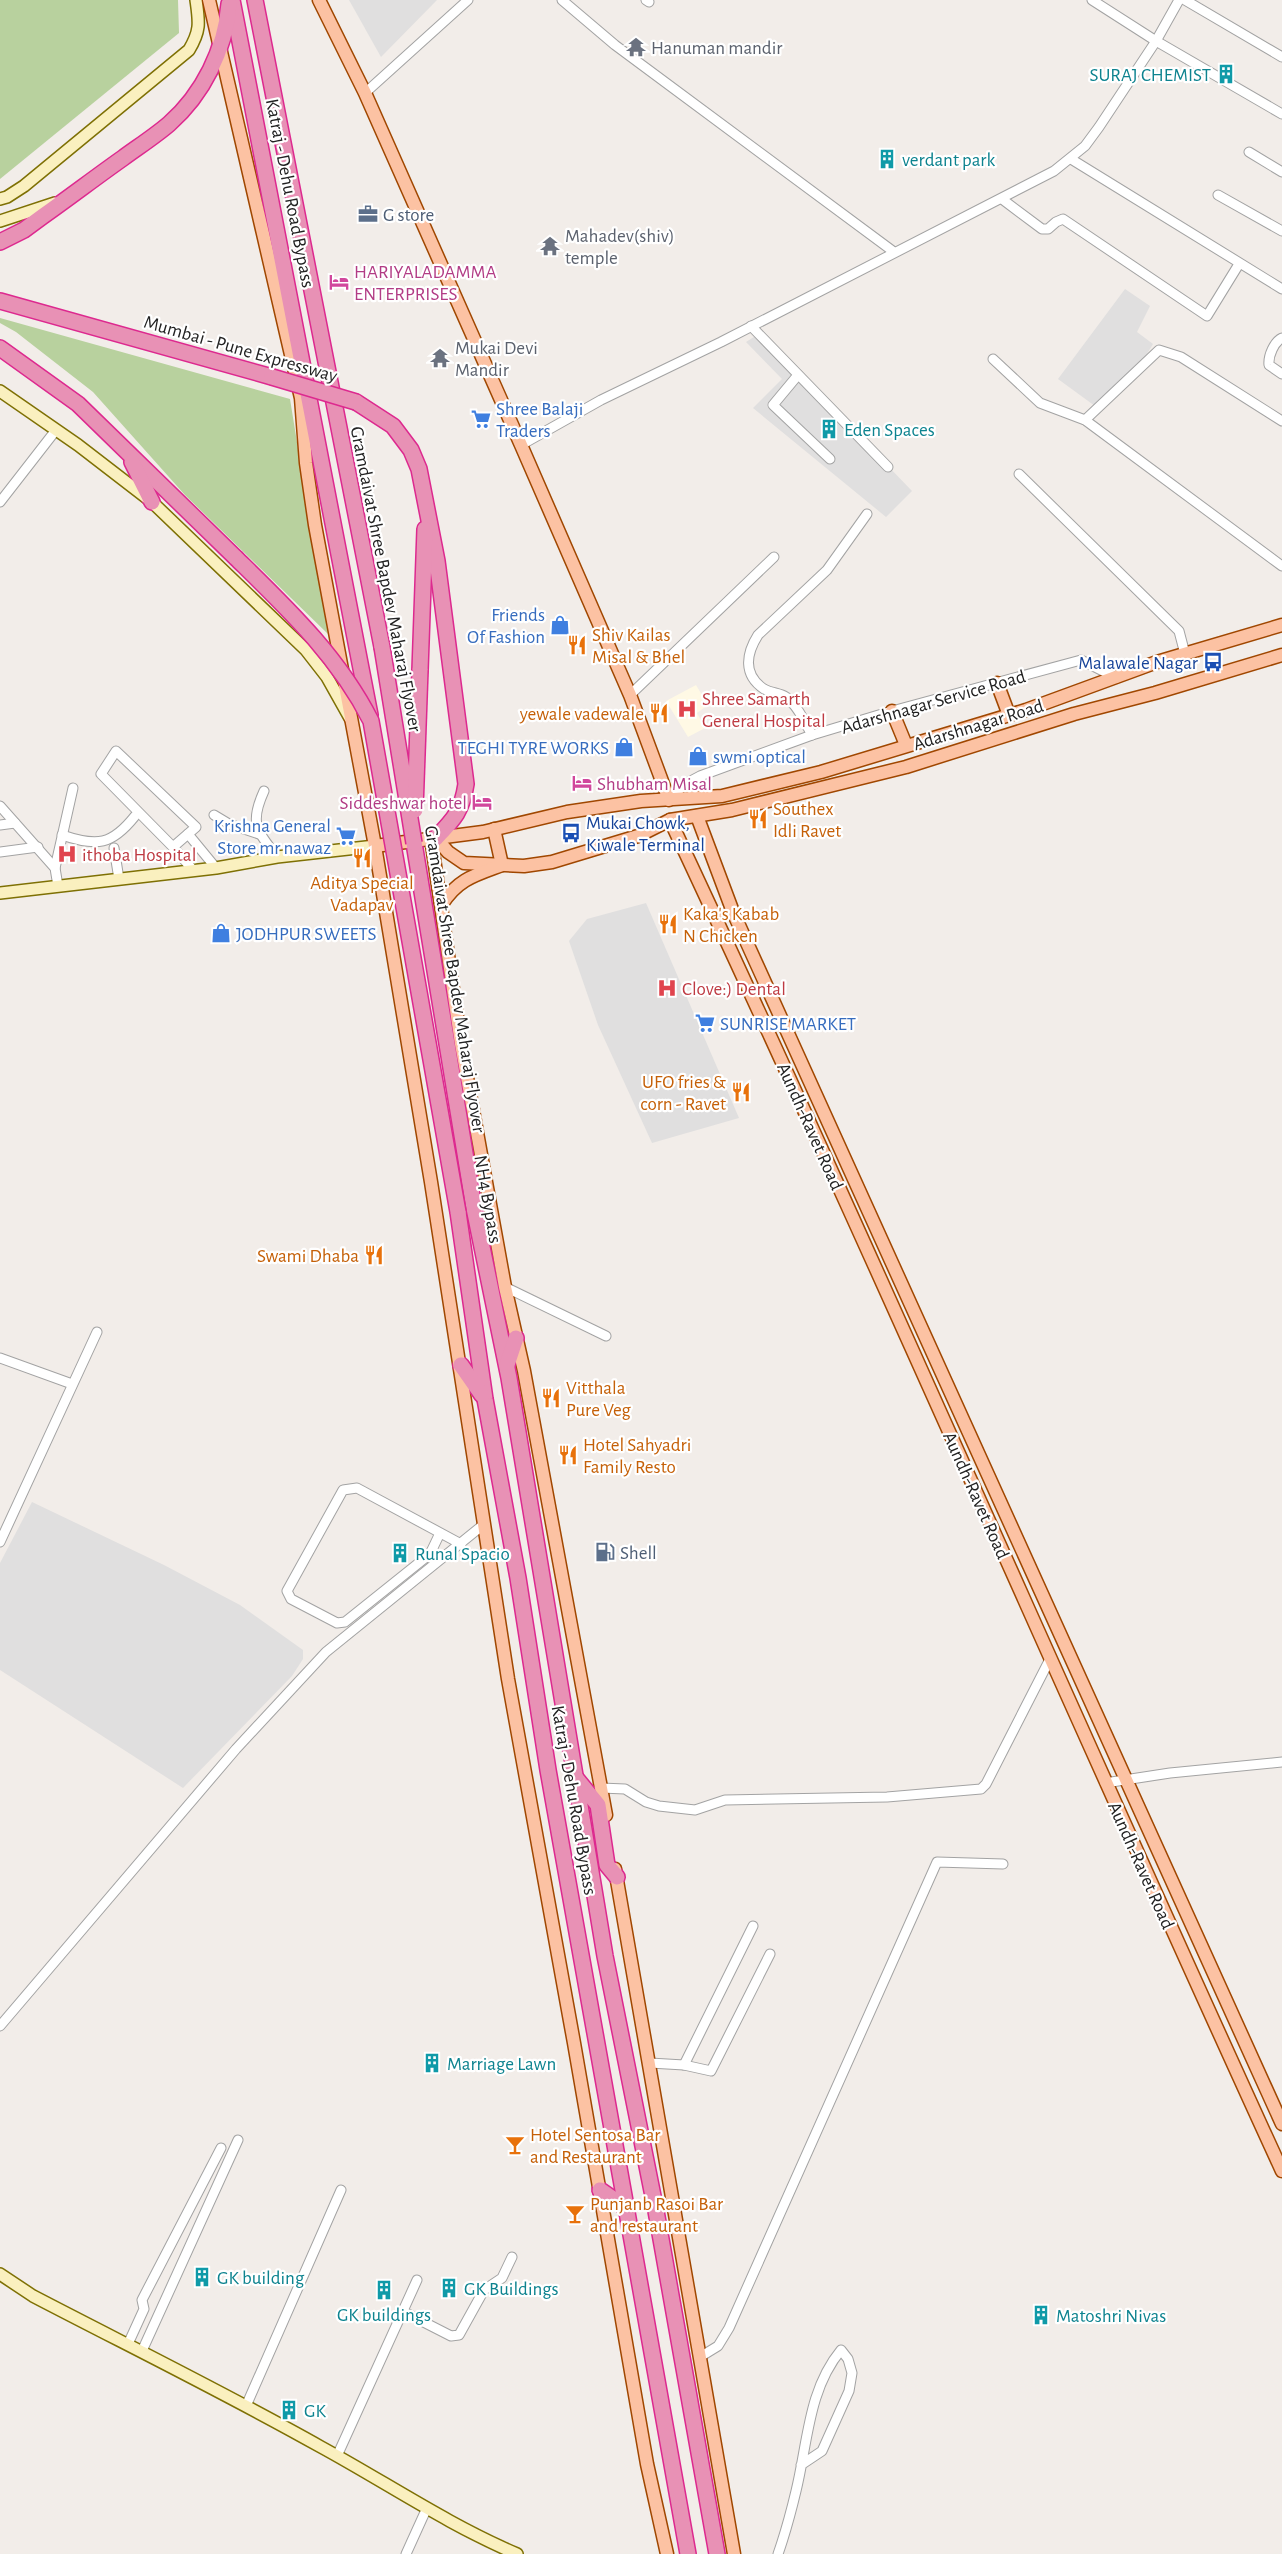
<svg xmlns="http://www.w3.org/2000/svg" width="1282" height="2554" font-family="'Alegreya Sans',sans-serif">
<rect width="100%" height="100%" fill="#f2ede9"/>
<g fill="#e0dfdf">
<path d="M349 0H437L381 57Z"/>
<path d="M1125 289 1150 306 1137 332 1153 344 1145 357 1095 406 1058 379Z"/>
<path d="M760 333 912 491 886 517 753 408 782 379 746 342Z"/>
<path d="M646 903 739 1118 652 1143 598 1025 569 941 587 919Z"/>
<path d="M32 1502 164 1565 240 1605 303 1650V1659L292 1676 183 1788 0 1670V1563Z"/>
</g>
<path fill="#fff9e5" d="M696 685 708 705 697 713 705 728 688 737 666 701Z"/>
<g fill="#b8d19e">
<path d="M0 0H178L179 33 0 179Z"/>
<path d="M0 318 290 399 328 634 185 495 93 392 16 332 0 323Z"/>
</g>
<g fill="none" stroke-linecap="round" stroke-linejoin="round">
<defs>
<g id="street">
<path d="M562 0 615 45 894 252"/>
<path d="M646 0 649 2"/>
<path d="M1092 0 1156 41 1282 114"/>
<path d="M1185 0 1282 57"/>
<path d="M365 93 468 0"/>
<path d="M1249 152 1282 172"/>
<path d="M1071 159 1282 289"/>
<path d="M1218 195 1282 231"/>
<path d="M1002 199 1042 229H1048L1056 222 1063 219 1207 316 1239 264"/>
<path d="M751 326 888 467"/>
<path d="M1282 338C1274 342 1268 356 1269 365L1282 374"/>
<path d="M993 359 1040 403 1085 420 1282 566"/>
<path d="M798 375 773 405 830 459"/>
<path d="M1085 420 1159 350 1181 357 1282 421"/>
<path d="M521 445 601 400 721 342 1054 171 1085 146 1099 127 1156 41 1179 0"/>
<path d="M1019 474 1179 631 1185 654"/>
<path d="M0 502 56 430"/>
<path d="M630 695 774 557"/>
<path d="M812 735C805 723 798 706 786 697 780 693 771 693 764 689 743 675 746 654 758 635L827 570 867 514"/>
<path d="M264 791C249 824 257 830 277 857"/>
<path d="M669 800 685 784 700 776 812 735 892 711 1081 660 1117 678"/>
<path d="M0 806 55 868 58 886"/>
<path d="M214 815 229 824 259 834"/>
<path d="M0 825 15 823"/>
<path d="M188 834 216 868"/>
<path d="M62 835C97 847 112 845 135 816"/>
<path d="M173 847 196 827 116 751 101 774 173 847 193 870"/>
<path d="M114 848 119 879"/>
<path d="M0 852 38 847"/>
<path d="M55 868 73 788"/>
<path d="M505 1287 606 1336"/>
<path d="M0 1358 72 1384"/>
<path d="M440 1533 430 1554 345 1622 337 1623 291 1599 287 1591 343 1490 357 1488 461 1544"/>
<path d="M0 1542 97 1332"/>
<path d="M1105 1783 1170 1773 1282 1762"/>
<path d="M601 1788 625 1789 646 1802 659 1806 695 1810 725 1800 887 1797 981 1789 986 1784 1050 1659"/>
<path d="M0 2026 236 1749 326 1652 483 1525"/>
<path d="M650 2063 684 2065 711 2071 770 1954"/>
<path d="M684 2065 753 1926"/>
<path d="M404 2312 451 2336 459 2335 484 2290 502 2278 512 2257"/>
<path d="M128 2344 144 2309 142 2300 221 2148"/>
<path d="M142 2351 238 2140"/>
<path d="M700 2357 718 2346 729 2328 937 1862 1003 1864"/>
<path d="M246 2406 341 2190"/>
<path d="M337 2456 417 2280"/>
<path d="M406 2554 426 2510"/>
<path d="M778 2554C785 2534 791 2512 796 2491 808 2442 808 2390 841 2350L848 2359 852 2373 849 2391 822 2451 801 2465"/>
</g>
<g id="secondary">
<path d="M0 199 7 197 24 186 189 50C201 30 199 22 196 0"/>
<path d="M0 221 55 203"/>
<path d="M0 391 78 445 152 502 306 650 327 677 350 718"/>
<path d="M0 893 216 868 277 857 375 846"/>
<path d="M0 2274 33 2296C129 2346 227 2394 321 2447 387 2483 447 2524 517 2554"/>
</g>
<g id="primary">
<path d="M209 0 301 398 306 463 315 525 375 846 431 1182 508 1679 574 2043 647 2464 667 2554"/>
<path d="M319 0 365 93 521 445 630 695 669 800"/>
<path d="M997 683 1009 715"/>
<path d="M892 711 906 745"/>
<path d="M697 816 733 912 1282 2124"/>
<path d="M670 820C880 1268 1076 1722 1282 2171"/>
<path d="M431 838 461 1044 505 1287 524 1371 606 1815"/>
<path d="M436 838 448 852 464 863 524 866 552 862 638 836 670 820 732 810 906 767 1074 714 1155 693 1282 655"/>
<path d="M375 846 483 832 567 812 641 801 722 796 821 772 1026 710 1157 662 1282 625"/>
<path d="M442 904C458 879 475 875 502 865L494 829"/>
<path d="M615 1869 734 2554"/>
</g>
<g id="highway">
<path d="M232 0 370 715"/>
<path d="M255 0 382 647"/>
<path d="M0 242 24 230 43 216C70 197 96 177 123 158 138 147 155 136 169 124 203 94 225 50 229 4"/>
<path d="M0 301 272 377"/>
<path d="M0 348 78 404 236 558"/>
<path d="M356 402 393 426 411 450 419 469 437 561 466 784C462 811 454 819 436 838"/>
<path d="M132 462 152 502"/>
<path d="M420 670 425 529"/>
<path d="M414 843 474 1208 509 1378 605 1956 656 2211 717 2554"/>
<path d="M458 1212 485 1399 518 1578 548 1770 688 2554"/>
<path d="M461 1365 482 1395"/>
<path d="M507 1365 516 1338"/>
<path d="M575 1777 598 1805 607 1865 617 1877"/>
<path d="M600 2190 626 2208"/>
</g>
</defs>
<use href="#street" stroke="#a3a3a3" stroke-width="11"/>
<use href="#secondary" stroke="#7e7004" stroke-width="14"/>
<use href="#primary" stroke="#a04700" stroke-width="15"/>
<use href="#highway" stroke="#dd298f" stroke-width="18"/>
<use href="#street" stroke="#fff" stroke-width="9"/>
<use href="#secondary" stroke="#faf0bf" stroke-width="11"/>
<use href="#primary" stroke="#fcc2a3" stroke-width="12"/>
<use href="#highway" stroke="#e891b5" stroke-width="15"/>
<defs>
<g id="highway-bridge">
<path d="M272 377 356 402"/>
<path d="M236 558C287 608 338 656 371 721L458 1212"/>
<path d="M382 647 414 843"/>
<path d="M415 810 420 670"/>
</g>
</defs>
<use href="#highway-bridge" stroke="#dd298f" stroke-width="18" stroke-linecap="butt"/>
<use href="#highway-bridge" stroke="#e891b5" stroke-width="15"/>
</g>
<defs>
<symbol id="temple-bare" viewBox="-9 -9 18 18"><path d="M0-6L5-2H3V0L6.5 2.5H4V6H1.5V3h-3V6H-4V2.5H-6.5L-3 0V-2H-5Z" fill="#6b7280" stroke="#fff" stroke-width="2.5" paint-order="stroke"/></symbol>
<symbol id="building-bare" viewBox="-9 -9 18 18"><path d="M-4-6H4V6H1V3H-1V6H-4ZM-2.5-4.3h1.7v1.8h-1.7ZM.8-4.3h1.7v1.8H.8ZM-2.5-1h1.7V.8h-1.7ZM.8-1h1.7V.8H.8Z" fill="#0f9aa8" stroke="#fff" stroke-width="2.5" paint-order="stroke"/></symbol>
<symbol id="office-bare" viewBox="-9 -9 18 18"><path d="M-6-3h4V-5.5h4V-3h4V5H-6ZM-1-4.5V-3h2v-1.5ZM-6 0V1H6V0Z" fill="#5c6f8a" stroke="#fff" stroke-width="2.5" paint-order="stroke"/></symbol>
<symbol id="hotel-bare" viewBox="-9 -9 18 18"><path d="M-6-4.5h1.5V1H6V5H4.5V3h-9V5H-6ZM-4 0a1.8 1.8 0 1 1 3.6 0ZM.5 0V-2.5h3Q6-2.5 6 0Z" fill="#d1479c" stroke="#fff" stroke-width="2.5" paint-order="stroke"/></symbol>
<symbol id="supermarket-bare" viewBox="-9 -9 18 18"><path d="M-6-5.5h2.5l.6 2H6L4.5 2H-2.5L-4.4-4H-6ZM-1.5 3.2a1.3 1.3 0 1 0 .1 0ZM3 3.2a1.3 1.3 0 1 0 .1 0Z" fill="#3f7fe0" stroke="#fff" stroke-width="2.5" paint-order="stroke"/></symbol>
<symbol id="shop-bare" viewBox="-9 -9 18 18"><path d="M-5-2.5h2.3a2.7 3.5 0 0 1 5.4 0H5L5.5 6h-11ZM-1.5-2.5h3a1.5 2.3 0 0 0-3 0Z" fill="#3f7fe0" stroke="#fff" stroke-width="2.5" paint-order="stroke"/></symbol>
<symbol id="restaurant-bare" viewBox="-9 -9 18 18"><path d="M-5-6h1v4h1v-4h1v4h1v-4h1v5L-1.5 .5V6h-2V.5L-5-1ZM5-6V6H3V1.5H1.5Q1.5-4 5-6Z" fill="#e8710a" stroke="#fff" stroke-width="2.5" paint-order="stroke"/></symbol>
<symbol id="bus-bare" viewBox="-9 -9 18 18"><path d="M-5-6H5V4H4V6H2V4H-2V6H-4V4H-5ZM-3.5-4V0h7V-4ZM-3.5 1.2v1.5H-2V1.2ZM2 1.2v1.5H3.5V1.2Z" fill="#1a4fb4" stroke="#fff" stroke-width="2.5" paint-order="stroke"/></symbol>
<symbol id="hospital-bare" viewBox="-9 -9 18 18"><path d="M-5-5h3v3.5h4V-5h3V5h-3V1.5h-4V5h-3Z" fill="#e0444e" stroke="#fff" stroke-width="2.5" paint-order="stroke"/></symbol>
<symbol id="fuel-bare" viewBox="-9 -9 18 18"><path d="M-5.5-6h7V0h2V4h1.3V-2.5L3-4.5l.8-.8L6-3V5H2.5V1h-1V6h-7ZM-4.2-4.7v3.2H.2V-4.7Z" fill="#5c6f8a" stroke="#fff" stroke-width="2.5" paint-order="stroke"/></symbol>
<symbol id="bar-bare" viewBox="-9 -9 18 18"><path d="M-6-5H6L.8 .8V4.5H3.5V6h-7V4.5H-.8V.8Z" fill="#e8710a" stroke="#fff" stroke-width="2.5" paint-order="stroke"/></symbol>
</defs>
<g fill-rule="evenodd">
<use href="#temple-bare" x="622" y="33" width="28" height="28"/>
<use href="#building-bare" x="1212" y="60" width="28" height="28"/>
<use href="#building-bare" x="873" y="145" width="28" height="28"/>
<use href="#office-bare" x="354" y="200" width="28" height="28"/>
<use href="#temple-bare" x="536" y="232" width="28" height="28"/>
<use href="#hotel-bare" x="325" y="268" width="28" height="28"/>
<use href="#temple-bare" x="426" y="344" width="28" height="28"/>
<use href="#supermarket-bare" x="467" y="405" width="28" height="28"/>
<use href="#building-bare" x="815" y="415" width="28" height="28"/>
<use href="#shop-bare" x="546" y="611" width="28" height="28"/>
<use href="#restaurant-bare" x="563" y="631" width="28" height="28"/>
<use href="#bus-bare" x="1199" y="648" width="28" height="28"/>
<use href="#hospital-bare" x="673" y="695" width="28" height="28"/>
<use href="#restaurant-bare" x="645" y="699" width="28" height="28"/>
<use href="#shop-bare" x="610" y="733" width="28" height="28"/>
<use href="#shop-bare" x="684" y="742" width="28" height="28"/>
<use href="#hotel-bare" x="568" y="769" width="28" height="28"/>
<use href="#hotel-bare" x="468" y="788" width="28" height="28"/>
<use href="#restaurant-bare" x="744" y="805" width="28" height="28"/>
<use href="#bus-bare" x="557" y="819" width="28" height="28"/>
<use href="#supermarket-bare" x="332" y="822" width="28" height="28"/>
<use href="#hospital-bare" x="53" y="840" width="28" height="28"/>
<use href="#restaurant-bare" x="348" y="844" width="28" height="28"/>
<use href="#restaurant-bare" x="654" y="910" width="28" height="28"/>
<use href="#shop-bare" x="207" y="919" width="28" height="28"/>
<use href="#hospital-bare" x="653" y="974" width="28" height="28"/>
<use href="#supermarket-bare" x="691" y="1009" width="28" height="28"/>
<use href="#restaurant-bare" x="727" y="1078" width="28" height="28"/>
<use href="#restaurant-bare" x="360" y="1241" width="28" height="28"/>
<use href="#restaurant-bare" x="537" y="1384" width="28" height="28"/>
<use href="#restaurant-bare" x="554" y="1441" width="28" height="28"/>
<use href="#fuel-bare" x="591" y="1538" width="28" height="28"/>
<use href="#building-bare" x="386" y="1539" width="28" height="28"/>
<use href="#building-bare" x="418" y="2049" width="28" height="28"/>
<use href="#bar-bare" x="501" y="2131" width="28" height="28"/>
<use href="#bar-bare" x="561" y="2200" width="28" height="28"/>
<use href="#building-bare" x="188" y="2263" width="28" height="28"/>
<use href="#building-bare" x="435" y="2274" width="28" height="28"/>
<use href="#building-bare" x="370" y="2276" width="28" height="28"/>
<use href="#building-bare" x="1027" y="2301" width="28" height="28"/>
<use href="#building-bare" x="275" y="2396" width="28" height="28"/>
</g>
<g text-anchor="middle" stroke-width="4.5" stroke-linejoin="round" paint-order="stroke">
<g font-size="19" fill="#5b616d" stroke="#fff" text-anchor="start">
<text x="651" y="54">Hanuman mandir</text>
<text x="565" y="242">Mahadev(shiv)<tspan x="565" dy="22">temple</tspan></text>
<text x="455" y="354">Mukai Devi<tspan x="455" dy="22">Mandir</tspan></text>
</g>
<g font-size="19" fill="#0d838f" stroke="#fff" text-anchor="start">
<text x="1211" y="81" text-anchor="end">SURAJ CHEMIST</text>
<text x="902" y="166">verdant park</text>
<text x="844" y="436">Eden Spaces</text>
<text x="415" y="1560">Runal Spacio</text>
<text x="447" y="2070">Marriage Lawn</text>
<text x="217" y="2284">GK building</text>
<text x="464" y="2295">GK Buildings</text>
<text x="384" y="2321" text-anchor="middle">GK buildings</text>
<text x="1056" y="2322">Matoshri Nivas</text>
<text x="304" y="2417">GK</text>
</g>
<g font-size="19" fill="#222" stroke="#fff">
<text transform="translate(291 193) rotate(79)" y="7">Katraj - Dehu Road Bypass</text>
<text transform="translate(241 348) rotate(16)" y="7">Mumbai - Pune Expressway</text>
<text transform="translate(387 579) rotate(79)" y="7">Gramdaivat Shree Bapdev Maharaj Flyover</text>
<text transform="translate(933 701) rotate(-16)" y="7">Adarshnagar Service Road</text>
<text transform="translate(978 724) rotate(-17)" y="7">Adarshnagar Road</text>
<text transform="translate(456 979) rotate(81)" y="7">Gramdaivat Shree Bapdev Maharaj Flyover</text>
<text transform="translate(811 1126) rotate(66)" y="7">Aundh-Ravet Road</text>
<text transform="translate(489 1199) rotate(80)" y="7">NH4 Bypass</text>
<text transform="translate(977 1495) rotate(66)" y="7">Aundh-Ravet Road</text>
<text transform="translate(575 1800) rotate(80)" y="7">Katraj - Dehu Road Bypass</text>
<text transform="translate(1142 1865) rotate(66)" y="7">Aundh-Ravet Road</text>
</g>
<g font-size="19" fill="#4e5e75" stroke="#fff" text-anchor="start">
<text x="383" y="221">G store</text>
<text x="620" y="1559">Shell</text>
</g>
<g font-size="19" fill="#b23c85" stroke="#fff" text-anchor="start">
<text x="354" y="278">HARIYALADAMMA<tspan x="354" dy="22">ENTERPRISES</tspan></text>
<text x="597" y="790">Shubham Misal</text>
<text x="467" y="809" text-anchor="end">Siddeshwar hotel</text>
</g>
<g font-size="19" fill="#366cbe" stroke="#fff" text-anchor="start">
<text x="496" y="415">Shree Balaji<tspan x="496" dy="22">Traders</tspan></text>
<text x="545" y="621" text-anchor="end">Friends<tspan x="545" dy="22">Of Fashion</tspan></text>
<text x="609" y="754" text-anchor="end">TEGHI TYRE WORKS</text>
<text x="713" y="763">swmi optical</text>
<text x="331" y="832" text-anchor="end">Krishna General<tspan x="331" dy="22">Store mr nawaz</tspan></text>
<text x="236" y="940">JODHPUR SWEETS</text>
<text x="720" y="1030">SUNRISE MARKET</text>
</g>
<g font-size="19" fill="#c56008" stroke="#fff" text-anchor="start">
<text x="592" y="641">Shiv Kailas<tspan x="592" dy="22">Misal &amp; Bhel</tspan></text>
<text x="644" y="720" text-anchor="end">yewale vadewale</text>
<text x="773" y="815">Southex<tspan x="773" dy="22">Idli Ravet</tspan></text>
<text x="362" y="889" text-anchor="middle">Aditya Special<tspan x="362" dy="22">Vadapav</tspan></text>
<text x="683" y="920">Kaka's Kabab<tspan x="683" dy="22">N Chicken</tspan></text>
<text x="726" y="1088" text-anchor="end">UFO fries &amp;<tspan x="726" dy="22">corn - Ravet</tspan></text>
<text x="359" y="1262" text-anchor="end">Swami Dhaba</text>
<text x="566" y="1394">Vitthala<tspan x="566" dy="22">Pure Veg</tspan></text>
<text x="583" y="1451">Hotel Sahyadri<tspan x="583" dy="22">Family Resto</tspan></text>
<text x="530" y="2141">Hotel Sentosa Bar<tspan x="530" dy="22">and Restaurant</tspan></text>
<text x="590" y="2210">Punjanb Rasoi Bar<tspan x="590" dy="22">and restaurant</tspan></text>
</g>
<g font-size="19" fill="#164399" stroke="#fff" text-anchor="end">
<text x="1198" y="669">Malawale Nagar</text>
<text x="586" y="829" text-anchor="start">Mukai Chowk,<tspan x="586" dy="22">Kiwale Terminal</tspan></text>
</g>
<g font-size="19" fill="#be3a42" stroke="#fff" text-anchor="start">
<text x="702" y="705">Shree Samarth<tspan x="702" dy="22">General Hospital</tspan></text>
<text x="82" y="861">ithoba Hospital</text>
<text x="682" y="995">Clove:) Dental</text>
</g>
</g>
</svg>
